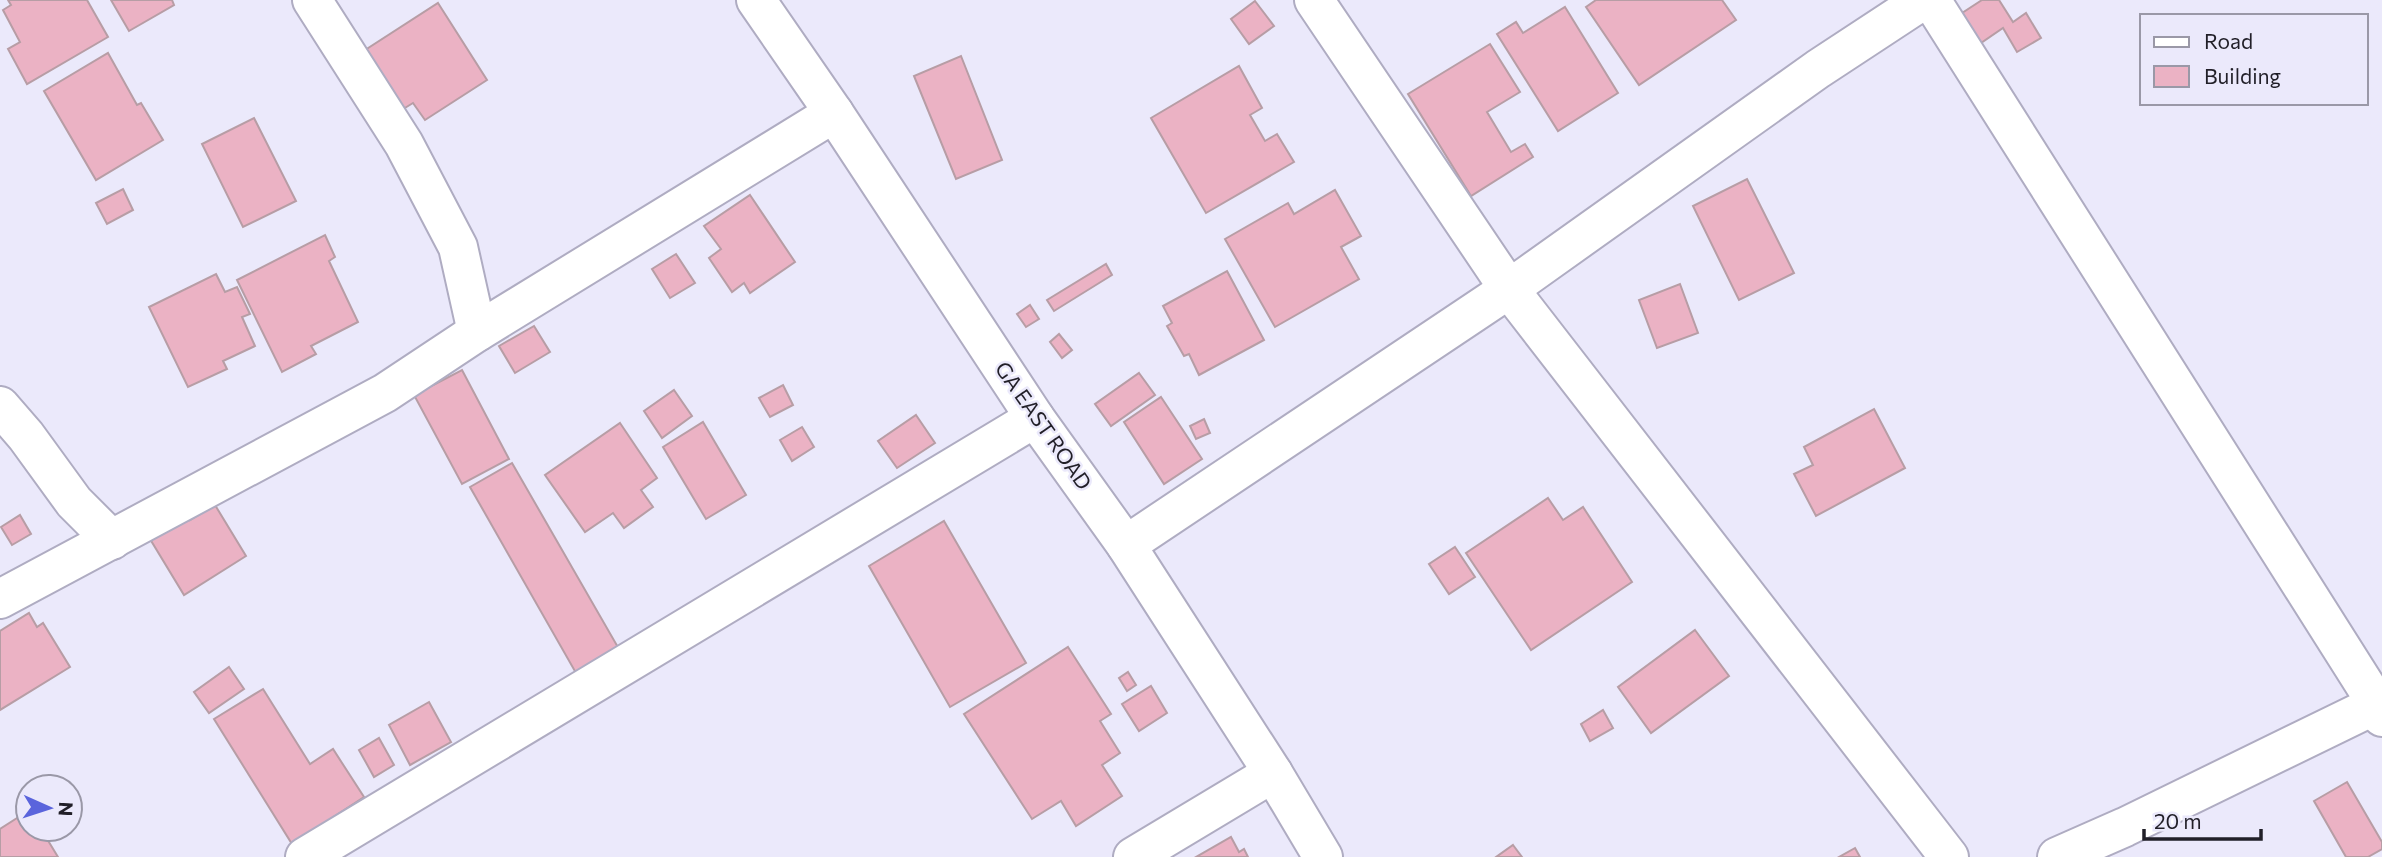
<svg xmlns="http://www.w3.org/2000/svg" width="2382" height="857" font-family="Commissioner,sans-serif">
<rect width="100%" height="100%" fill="#ebe9fb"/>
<g fill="#ebb2c4" stroke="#b79da5" stroke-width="2">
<path d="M8 0H87L108 37 27 84 8 49 20 42 3 10 11 5Z"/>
<path d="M111 0H172L174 5 129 31Z"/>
<path d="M1596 0H1722L1736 20 1639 85 1586 7Z"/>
<path d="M1982 0H1999L2013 22 2026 13 2041 38 2017 52 2003 28 1978 45 1959 15Z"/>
<path d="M1255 1 1274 26 1249 44 1231 19Z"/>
<path d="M438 3 487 80 425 120 413 103 400 111 362 52Z"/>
<path d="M1565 7 1618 93 1558 131 1497 34 1516 22 1523 33Z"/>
<path d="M1490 44 1520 92 1487 112 1511 152 1525 144 1533 157 1471 196 1408 94Z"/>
<path d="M108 53 137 105 141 103 163 140 96 180 44 91Z"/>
<path d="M961 56 1002 160 956 179 914 76Z"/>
<path d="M1239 66 1262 108 1250 115 1265 141 1277 134 1294 162 1206 213 1151 118Z"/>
<path d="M254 118 296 201 243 227 202 144Z"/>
<path d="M1747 179 1794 273 1739 300 1693 206Z"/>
<path d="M123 189 133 210 107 224 96 203Z"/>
<path d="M1335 190 1361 236 1341 247 1359 279 1275 327 1225 239 1288 203 1294 214Z"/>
<path d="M750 195 795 262 750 293 744 283 732 292 709 258 721 249 704 226Z"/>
<path d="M325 235 335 257 329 261 358 322 311 346 316 354 282 372 237 280Z"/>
<path d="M676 254 695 283 670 298 652 269Z"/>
<path d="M1106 264 1112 275 1054 311 1047 300Z"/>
<path d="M1227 271 1264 340 1199 375 1189 354 1184 356 1167 326 1172 323 1163 306Z"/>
<path d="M216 274 225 292 237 287 250 314 242 317 255 346 223 361 227 369 188 387 149 307Z"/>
<path d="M1680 284 1698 333 1657 348 1639 300Z"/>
<path d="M1030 305 1039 319 1026 327 1017 314Z"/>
<path d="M534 326 550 352 515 373 499 346Z"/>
<path d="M1059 334 1072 350 1062 358 1050 342Z"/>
<path d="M462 370 509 459 462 484 414 395Z"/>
<path d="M1139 373 1155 395 1111 426 1095 404Z"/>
<path d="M783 385 793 405 770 417 759 398Z"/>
<path d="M674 390 692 416 662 438 644 411Z"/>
<path d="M1161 397 1202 459 1164 484 1124 422Z"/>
<path d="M1874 409 1905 468 1816 516 1794 474 1813 465 1804 447Z"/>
<path d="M916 415 935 443 897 468 878 441Z"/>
<path d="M1204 419 1210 433 1196 439 1190 426Z"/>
<path d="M703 422 746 495 706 519 663 447Z"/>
<path d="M620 423 657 478 641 490 653 507 624 528 613 513 585 532 545 475Z"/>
<path d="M802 427 814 447 792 461 780 440Z"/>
<path d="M512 463 619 649 576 673 470 487Z"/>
<path d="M1548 498 1563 520 1583 507 1632 582 1531 650 1466 553Z"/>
<path d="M215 505 246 556 184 595 147 534 185 511 190 520Z"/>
<path d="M20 515 31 534 12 545 1 527Z"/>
<path d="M944 521 1026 663 950 707 869 566Z"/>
<path d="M1455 547 1475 577 1449 594 1429 564Z"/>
<path d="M29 613 37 627 43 623 70 667 0 710V631Z"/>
<path d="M1695 630 1729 676 1651 733 1618 687Z"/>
<path d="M1068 647 1111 714 1100 721 1120 753 1102 765 1122 796 1076 826 1061 801 1032 819 964 714Z"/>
<path d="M229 667 244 689 209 713 194 692Z"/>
<path d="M1128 672 1136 685 1127 691 1119 678Z"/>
<path d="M1151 686 1167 713 1139 731 1122 704Z"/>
<path d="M263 689 310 764 333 749 364 797 292 844 214 719Z"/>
<path d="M429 702 451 742 410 765 389 725Z"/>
<path d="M1603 710 1613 728 1590 741 1581 724Z"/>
<path d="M379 738 394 765 374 777 359 750Z"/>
<path d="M2347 782 2382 842V849L2368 857H2346L2314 801Z"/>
<path d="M28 811V829H41L58 857H0V829Z"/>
<path d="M1231 837 1239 852 1244 849 1248 857H1196Z"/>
<path d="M1513 845 1522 857H1496Z"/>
<path d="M1855 848 1860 857H1839Z"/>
</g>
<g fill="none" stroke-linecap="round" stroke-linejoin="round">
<defs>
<g id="street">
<path d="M312 0 404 144 458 247 477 332"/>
<path d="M1314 0 1509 289 1949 857"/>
<path d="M1931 0 2377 704 2382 717"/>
<path d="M0 406 26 436 74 502 112 540"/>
<path d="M1126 545 1509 289 1818 69 1923 0"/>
<path d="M0 599 385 393 477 332 834 113"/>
<path d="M305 857 1035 418"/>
<path d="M1133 857 1273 773"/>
<path d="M2057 857 2125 827 2377 704"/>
</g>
<path id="secondary" d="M756 0 834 113 1035 418 1126 545 1273 773 1323 857"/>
</defs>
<use href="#street" stroke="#afacc2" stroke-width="42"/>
<use href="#secondary" stroke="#afacc2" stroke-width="42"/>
<use href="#street" stroke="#fff" stroke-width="38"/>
<use href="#secondary" stroke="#fff" stroke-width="38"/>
</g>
<g text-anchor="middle" stroke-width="5" stroke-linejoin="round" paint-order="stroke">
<g font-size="21" fill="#211f28" stroke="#ebe9fb">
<text transform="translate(1043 426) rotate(55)" y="7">GA EAST ROAD</text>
</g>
</g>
<rect x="2140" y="14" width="228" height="91" fill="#ebe9fb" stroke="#9a98a7" stroke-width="2"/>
<rect x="2154" y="37" width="35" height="10" fill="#ffffff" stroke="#9a98a7" stroke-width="2"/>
<text x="2204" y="49" font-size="21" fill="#211f28">Road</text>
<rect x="2154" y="66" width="35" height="21" fill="#ebb2c4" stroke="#9a98a7" stroke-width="2"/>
<text x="2204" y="84" font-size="21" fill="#211f28">Building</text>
<g transform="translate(49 808) rotate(93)"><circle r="33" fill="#ebe9fb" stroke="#9a98a7" stroke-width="2"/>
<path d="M0-5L12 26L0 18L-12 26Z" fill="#5a64dc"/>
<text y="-10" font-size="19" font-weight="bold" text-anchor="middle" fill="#211f28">N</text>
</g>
<path d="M2144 829v10h117v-10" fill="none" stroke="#211f28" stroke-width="3.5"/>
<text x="2154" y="829" font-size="21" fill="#211f28" stroke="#ebe9fb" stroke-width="5" paint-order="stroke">20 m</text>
</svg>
